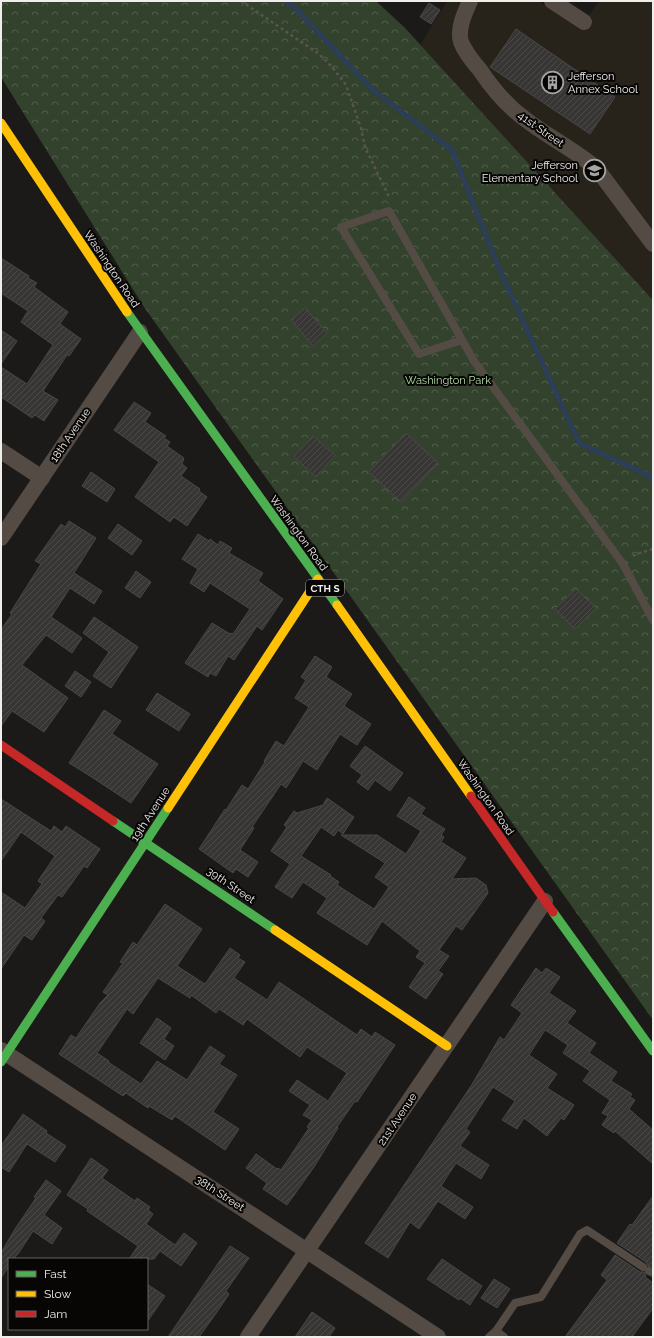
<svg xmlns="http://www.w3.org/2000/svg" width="654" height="1338" font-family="Raleway,sans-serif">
<defs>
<pattern id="park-crowns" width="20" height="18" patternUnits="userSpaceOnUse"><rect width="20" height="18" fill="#32422c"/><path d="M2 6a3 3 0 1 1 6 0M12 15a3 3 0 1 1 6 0" fill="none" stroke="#505e4b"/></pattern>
<pattern id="building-hatch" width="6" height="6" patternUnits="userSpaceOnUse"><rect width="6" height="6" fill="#373634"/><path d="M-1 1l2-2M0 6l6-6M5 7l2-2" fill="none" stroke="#4a4a48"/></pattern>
</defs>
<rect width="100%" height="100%" fill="#1c1a18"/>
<path fill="#27221a" d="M447 1H538L581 30 585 28 588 17 599 1H653V300L650 298 420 45Z"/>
<path fill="url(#park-crowns)" d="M1 1H376L405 28 650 297 653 300V1020L144 307 1 77Z"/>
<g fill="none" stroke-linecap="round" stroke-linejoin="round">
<path stroke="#2d3e58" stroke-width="5" d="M285 1 294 7 374 91 452 150 501 273 579 443 650 476 653 483"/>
</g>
<g fill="url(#building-hatch)" stroke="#494745">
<path d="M429 3 440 10 431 24 420 17Z"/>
<path d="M516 29 615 97 590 134 490 67Z"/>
<path d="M1 258 29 276 28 278 37 283 34 287 68 312 60 324 81 339 69 356 67 355 43 391 58 400 44 421 35 415 32 418 1 397V367L27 384 53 345 21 322 28 311 1 293Z"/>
<path d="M305 308 327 333 313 346 291 320Z"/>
<path d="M1 330 17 341 1 364Z"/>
<path d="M134 402 151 413 145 422 166 436 164 438 170 442 167 446 184 458 182 464 187 468 181 476 200 489 199 491 207 497 187 526 174 517 170 522 135 497 159 462 114 430Z"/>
<path d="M406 433 438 463 401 502 369 472Z"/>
<path d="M313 436 335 455 316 477 294 457Z"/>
<path d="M91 472 115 489 107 502 82 486Z"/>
<path d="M69 521 96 538 74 573 102 591 94 604 70 588 51 617 82 638 72 653 46 635 22 665 68 698 44 732 12 711 1 726V630L12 614 10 613 41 564 35 561 61 524 65 527Z"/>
<path d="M118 524 142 541 132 555 108 538Z"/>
<path d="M198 534 209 541 210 539 218 545 220 541 232 548 229 553 263 573 258 581 283 599 262 630 257 626 234 660 228 656 216 676 210 673 208 677 185 663 212 623 230 634 231 633 233 634 250 609 210 583 204 592 190 583 198 569 182 559Z"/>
<path d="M136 571 151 582 140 598 125 588Z"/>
<path d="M576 589 596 608 575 629 555 609Z"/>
<path d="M94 617 138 647 111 688 93 676 109 652 83 633Z"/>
<path d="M315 656 332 667 326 677 352 694 344 706 371 724 357 745 340 734 317 770 303 761 286 788 281 784 252 827 254 828 240 850 258 862 248 877 236 869 233 873 199 849 225 809 226 810 242 785 248 789 265 762 264 761 276 741 284 746 309 707 295 698 306 680 301 677Z"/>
<path d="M75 671 91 682 81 697 65 686Z"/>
<path d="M157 693 190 714 179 731 146 710Z"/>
<path d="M104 710 121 721 112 734 158 764 131 803 90 776 69 763Z"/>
<path d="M365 746 403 773 390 791 375 780 368 790 357 782 362 775 350 766Z"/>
<path d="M409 797 425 808 421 814 445 829 441 835 444 837 441 842 466 858 452 879 476 878 486 885 488 893 462 930 456 926 439 950 449 956 438 971 443 974 426 999 409 987 425 963 416 957 420 951 382 921 367 945 317 913 327 898 303 882 292 898 275 887 290 864 271 851 287 827 284 825 294 811 297 813 323 805 327 798 354 817 343 834 338 830 334 836 321 827 301 856 331 875 330 876 339 882 337 885 374 909 389 887 375 877 385 863 341 835H377L406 854 421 831 397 816Z"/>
<path d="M1 799 51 831 54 826 62 832 66 826 100 849 87 868 84 866 62 897 58 895 41 918 45 921 32 940 24 935 1 969V892L25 908 42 884 38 881 55 856 21 832 1 861Z"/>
<path d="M165 904 202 929 177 966 205 984 230 948 240 955 238 958 245 962 234 978 267 1000 279 982 357 1035 361 1029 372 1037 375 1032 395 1045 357 1102 355 1101 337 1127 338 1128 314 1167 287 1205 263 1189 267 1183 246 1168 256 1154 277 1169 278 1168 281 1170 309 1128 307 1127 312 1120 303 1115 310 1105 289 1091 297 1080 328 1101 347 1073 307 1047 300 1057 247 1019 243 1025 219 1009 216 1013 191 995 190 998 158 978 133 1014 127 1009 97 1053 109 1061 108 1062 141 1084 157 1061 187 1080 210 1046 225 1056 219 1064 237 1075 213 1112 239 1129 225 1150 175 1116 172 1120 149 1106 148 1108 126 1093 123 1096 59 1054 71 1035 76 1038 100 1003 108 995 103 992 123 963 120 962 133 942 137 945Z"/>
<path d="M536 968 542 973 546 968 560 977 549 993 576 1011 567 1023 596 1043 589 1053 617 1072 611 1081 632 1094 630 1097 635 1100 629 1109 653 1130V1164L615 1131 614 1133 602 1125 608 1116 602 1113 610 1100 583 1081 590 1071 563 1053 568 1045 545 1030 529 1055 557 1074 547 1088 574 1105 564 1120 561 1118 547 1136 524 1118 517 1129 502 1120 515 1101 493 1087 466 1129 470 1132 460 1146 489 1165 481 1179 456 1163 441 1186 473 1207 465 1219 438 1201 419 1229 410 1222 388 1258 365 1243 471 1086 500 1037 504 1040 522 1013 511 1005Z"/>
<path d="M157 1018 171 1028 164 1039 174 1046 165 1060 140 1043Z"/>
<path d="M23 1114 47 1131 46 1133 66 1146 55 1162 27 1144 9 1172 1 1167V1146Z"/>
<path d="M91 1158 108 1170 102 1178 135 1201 137 1198 150 1207 148 1210 153 1214 146 1224 175 1245 184 1233 197 1243 181 1266 160 1251 154 1259H129L138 1246 87 1211 88 1209 67 1195Z"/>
<path d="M46 1180 61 1191 44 1215 62 1228 52 1244 33 1231 18 1254V1253L14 1259H9V1266L1 1278V1253L15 1229 36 1198 34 1197Z"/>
<path d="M653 1196V1266L652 1267 648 1266 646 1262 617 1243 630 1224 632 1225Z"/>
<path d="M230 1246 249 1258 226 1291 229 1294 217 1312 199 1337H168Z"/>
<path d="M615 1255 640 1272H644L646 1275 645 1277 653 1283V1308L632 1337H565L607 1280 601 1275Z"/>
<path d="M442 1259 482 1286 470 1305 460 1298 459 1300 427 1279Z"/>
<path d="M494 1279 510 1289 497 1308 481 1298Z"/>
<path d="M147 1284 165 1296 147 1322Z"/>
<path d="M312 1312 335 1328 329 1337H295Z"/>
</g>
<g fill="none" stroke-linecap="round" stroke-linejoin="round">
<g stroke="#59544f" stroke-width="2.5" stroke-dasharray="3 3" stroke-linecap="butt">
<path d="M241 1 319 54 333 68 346 85 361 128 365 147 390 199"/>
<path d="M633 556 637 554 653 549"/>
</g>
<g stroke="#534b44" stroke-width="8">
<path d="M462 340 419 354 341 227 389 211 474 361 623 564 653 620"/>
<path d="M649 1271 653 1273"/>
<path d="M496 1331 515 1303 541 1297 580 1234 587 1230 643 1267"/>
<path d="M489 1337 496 1331 504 1337"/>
</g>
<g stroke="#534b44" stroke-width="16">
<path d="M470 1C465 12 457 29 461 42 465 52 473 62 480 70 492 88 507 106 525 119 548 137 575 150 597 169L653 244"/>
<path d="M552 1 584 22"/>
<path d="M1 451 42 478"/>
<path d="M1 538 140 332"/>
<path d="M1 1050 438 1337"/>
<path d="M248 1337 545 901"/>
</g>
<g stroke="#4caf50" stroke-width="9">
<path d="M127 312 337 605"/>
<path d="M113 821 275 930"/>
<path d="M553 912 653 1051"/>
<path d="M1 1062 168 808"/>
</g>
<g stroke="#ffc107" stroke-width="9">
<path d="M1 123 127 312"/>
<path d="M337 605 471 796"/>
<path d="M168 808 318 579"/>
<path d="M275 930 447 1046"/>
</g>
<g stroke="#c62828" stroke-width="9">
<path d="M1 745 113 821"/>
<path d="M471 796 553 912"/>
</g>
</g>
<defs>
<symbol id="building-ring" viewBox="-11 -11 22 22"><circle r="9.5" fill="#070605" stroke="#a5a4a1" stroke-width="1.5"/><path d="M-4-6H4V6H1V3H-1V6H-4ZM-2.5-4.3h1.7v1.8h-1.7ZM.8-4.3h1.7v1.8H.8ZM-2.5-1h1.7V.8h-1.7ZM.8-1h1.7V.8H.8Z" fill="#a5a4a1"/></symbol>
<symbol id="school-ring" viewBox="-11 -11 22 22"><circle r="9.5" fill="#070605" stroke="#a5a4a1" stroke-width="1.5"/><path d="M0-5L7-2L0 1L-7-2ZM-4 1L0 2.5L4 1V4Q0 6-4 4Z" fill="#a5a4a1"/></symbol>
</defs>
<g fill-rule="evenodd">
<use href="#building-ring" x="540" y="70" width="25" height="25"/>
<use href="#school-ring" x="582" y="158" width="25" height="25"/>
</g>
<g text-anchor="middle" stroke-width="4" stroke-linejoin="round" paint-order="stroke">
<rect fill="#070605" stroke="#a9a8a6" stroke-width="1" x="306" y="580" width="38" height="16" rx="3"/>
<g font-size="10" font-weight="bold" fill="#efeeeb">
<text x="325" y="592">CTH S</text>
</g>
<g font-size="11" fill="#efeeeb" stroke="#070605" text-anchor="start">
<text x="568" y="80">Jefferson<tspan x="568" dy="13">Annex School</tspan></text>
<text x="578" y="169" text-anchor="end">Jefferson<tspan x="578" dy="13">Elementary School</tspan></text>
</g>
<g font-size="11" fill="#efeeeb" stroke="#070605">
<text transform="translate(541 129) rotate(35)" y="4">41st Street</text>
<text transform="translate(112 269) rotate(56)" y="4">Washington Road</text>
<text transform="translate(70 435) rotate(-56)" y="4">18th Avenue</text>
<text transform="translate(299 533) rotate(54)" y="4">Washington Road</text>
<text transform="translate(486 797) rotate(55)" y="4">Washington Road</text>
<text transform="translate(150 814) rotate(-57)" y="4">19th Avenue</text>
<text transform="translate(231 885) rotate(34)" y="4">39th Street</text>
<text transform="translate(397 1119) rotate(-56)" y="4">21st Avenue</text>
<text transform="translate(220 1193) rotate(33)" y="4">38th Street</text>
</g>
<g font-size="11" fill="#b4dda8" stroke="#070605">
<text x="448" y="384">Washington Park</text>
</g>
</g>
<rect width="654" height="1338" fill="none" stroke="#efeeeb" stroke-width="4"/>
<rect x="8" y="1258" width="140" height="72" fill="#070605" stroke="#646361"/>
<rect x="16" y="1271" width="20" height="6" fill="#4caf50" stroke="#646361"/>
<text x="44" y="1278" font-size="12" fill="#efeeeb">Fast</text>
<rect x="16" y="1291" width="20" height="6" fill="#ffc107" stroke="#646361"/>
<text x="44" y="1298" font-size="12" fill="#efeeeb">Slow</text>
<rect x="16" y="1311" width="20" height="6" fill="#c62828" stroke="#646361"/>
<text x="44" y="1318" font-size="12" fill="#efeeeb">Jam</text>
</svg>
